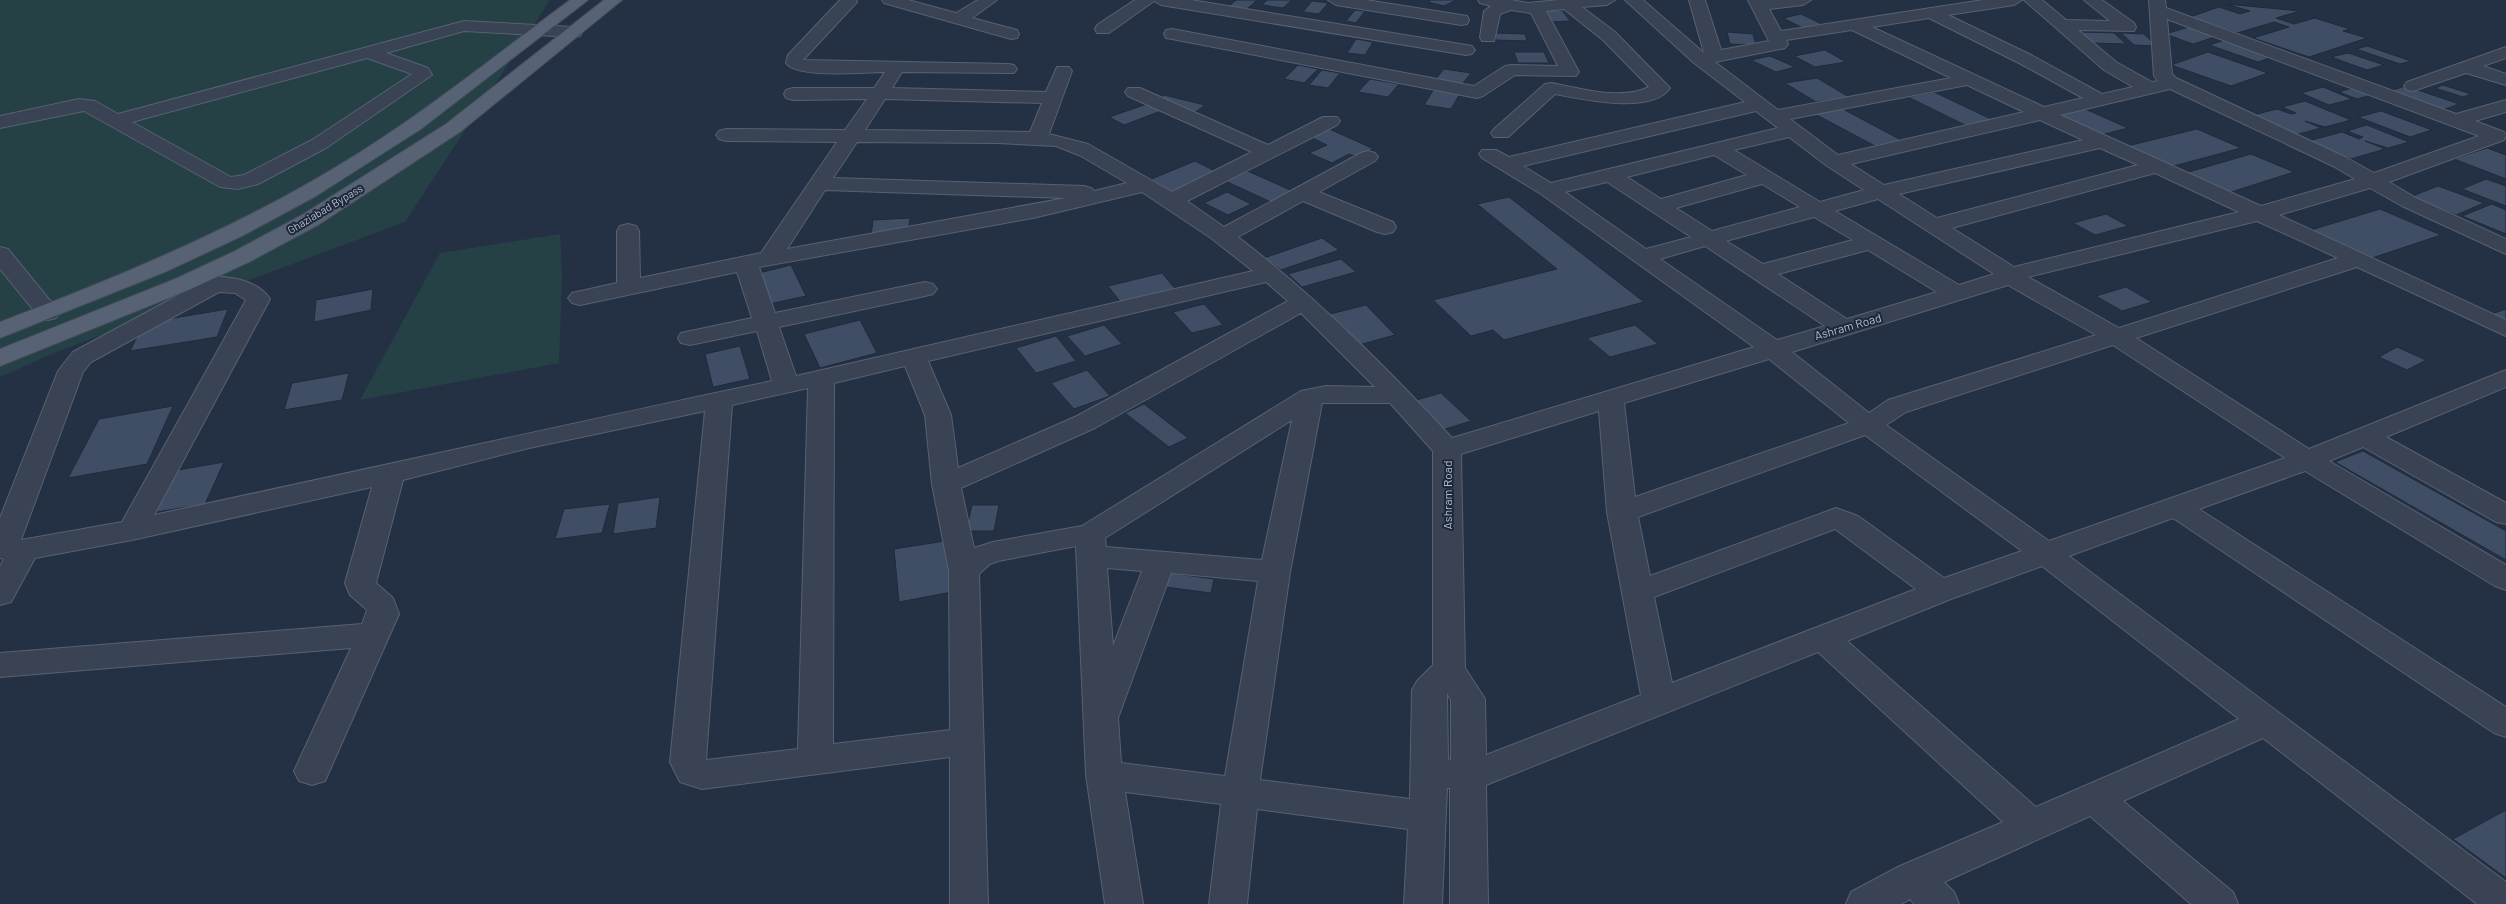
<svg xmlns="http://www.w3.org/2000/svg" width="2506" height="904" font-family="Barlow,sans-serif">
<rect width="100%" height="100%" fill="#243145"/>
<g fill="#264146">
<path d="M0 0H550L405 222 56 352 0 377Z"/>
<path d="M560 234 562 274 559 363 360 400 440 253Z"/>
</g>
<g fill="#404e65" stroke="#1f2a3c">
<path d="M1236 0H1257L1246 10 1228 7Z"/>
<path d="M1267 0H1292L1283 8 1262 5Z"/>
<path d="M1431 0H1456L1444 6 1428 2Z"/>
<path d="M1312 1 1328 3 1319 14 1303 12Z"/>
<path d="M2226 4 2300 11 2276 18 2294 24 2315 18 2350 29 2343 31 2367 38 2309 57 2253 38 2289 27 2274 22 2237 33 2190 17 2219 7 2240 14 2250 11Z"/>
<path d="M1355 10 1365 11 1356 23 1346 21Z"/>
<path d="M1562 10 1570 21 1548 22 1540 11Z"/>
<path d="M1801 14 1822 24 1803 28 1783 18Z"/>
<path d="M2189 27 2218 36 2193 44 2165 34Z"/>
<path d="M1727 32 1753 34 1756 45 1730 44Z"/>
<path d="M2081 32 2114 33 2126 44 2093 43Z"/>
<path d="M1495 33 1525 34 1527 41 1496 40Z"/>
<path d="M2121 33 2144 34 2157 46 2134 45Z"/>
<path d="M1356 39 1373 42 1365 55 1347 53Z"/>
<path d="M2228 39 2277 55 2258 62 2209 45Z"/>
<path d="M2367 46 2411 61 2400 64 2356 49Z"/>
<path d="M1825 50 1846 62 1815 67 1794 56Z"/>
<path d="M1514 52H1544L1549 63H1518Z"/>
<path d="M2208 52 2268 73 2231 86 2171 65Z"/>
<path d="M2348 53 2384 65 2367 70 2331 57Z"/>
<path d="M1770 56 1795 67 1776 72 1751 60Z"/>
<path d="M1298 65 1318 69 1304 83 1284 79Z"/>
<path d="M1444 69 1471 73 1460 87 1433 82Z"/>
<path d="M1322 70 1340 73 1328 88 1309 85Z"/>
<path d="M1817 78 1849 97 1816 102 1785 83Z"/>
<path d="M1370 79 1399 84 1388 97 1358 92Z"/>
<path d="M2443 85 2471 94 2463 97 2435 88Z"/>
<path d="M2359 86 2378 93 2357 99 2339 92Z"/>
<path d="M2406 86 2459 104 2440 111 2386 92Z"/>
<path d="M2323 87 2352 99 2329 105 2301 93Z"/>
<path d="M1434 89 1461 92 1451 109 1424 105Z"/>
<path d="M1934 92 1993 120 1967 126 1908 97Z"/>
<path d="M1164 95 1205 105 1194 113 1156 101Z"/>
<path d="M2305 101 2351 120 2325 127 2305 121 2321 128 2295 135 2249 116 2277 109 2291 114 2296 113 2282 107Z"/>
<path d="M1147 104 1161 111 1124 125 1109 117Z"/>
<path d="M1841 108 1901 140 1875 146 1815 114Z"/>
<path d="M2083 108 2128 128 2101 135 2056 114Z"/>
<path d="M2381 111 2432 130 2410 137 2358 117Z"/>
<path d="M2367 125 2409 142 2388 148 2365 141 2385 149 2351 159 2308 141 2342 132 2359 139 2363 137 2347 131Z"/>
<path d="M1327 128 1374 149 1355 156 1349 154 1332 163 1309 153 1327 145 1308 136Z"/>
<path d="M2197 129 2241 148 2170 167 2127 146Z"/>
<path d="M2487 148 2506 155V179L2454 159Z"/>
<path d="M2251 154 2294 172 2225 194 2182 174Z"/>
<path d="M1195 161 1217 172 1171 192 1149 180Z"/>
<path d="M1243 169 1295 192 1273 203 1221 179Z"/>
<path d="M2486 179 2506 186V206L2462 189Z"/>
<path d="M2438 186 2484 203 2456 215 2410 197Z"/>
<path d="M1227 192 1251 204 1228 215 1204 203Z"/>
<path d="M1509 197 1644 302 1504 340 1493 330 1471 336 1433 300 1557 269 1477 204Z"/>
<path d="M2492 204 2506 210V234L2462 216Z"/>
<path d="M2380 209 2441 235 2372 258 2311 230Z"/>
<path d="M2106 214 2128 226 2095 235 2073 223Z"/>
<path d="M910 218 908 234 871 236 873 220Z"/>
<path d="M1322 238 1339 250 1281 270 1264 258Z"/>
<path d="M1341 259 1356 272 1302 287 1288 274Z"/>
<path d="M791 265 806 296 769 304 755 274Z"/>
<path d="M1162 273 1177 291 1122 304 1108 286Z"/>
<path d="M2126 287 2152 302 2122 311 2096 296Z"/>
<path d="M373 289 371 310 314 322 316 300Z"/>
<path d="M1204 304 1223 325 1192 333 1173 312Z"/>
<path d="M1366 305 1395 335 1355 346 1326 315Z"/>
<path d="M228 309 217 337 130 351 144 323Z"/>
<path d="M2506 309V325L2486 316Z"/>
<path d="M860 320 877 353 820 368 804 334Z"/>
<path d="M1104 325 1122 344 1085 356 1067 336Z"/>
<path d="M1635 325 1658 344 1610 357 1587 338Z"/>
<path d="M1056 336 1076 361 1036 373 1016 348Z"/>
<path d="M740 346 750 379 713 387 705 354Z"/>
<path d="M2397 347 2426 360 2407 370 2379 357Z"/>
<path d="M1087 370 1110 396 1074 409 1051 383Z"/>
<path d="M349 373 342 400 284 410 292 383Z"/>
<path d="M1441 393 1471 421 1442 430 1413 401Z"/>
<path d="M1144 404 1188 438 1169 447 1125 413Z"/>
<path d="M173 406 147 464 68 478 99 419Z"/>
<path d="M2363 451 2506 531V560L2335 462Z"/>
<path d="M224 462 205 504 151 513 172 471Z"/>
<path d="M660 497 656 528 613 534 618 503Z"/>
<path d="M610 504 602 533 555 539 564 509Z"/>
<path d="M972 505H999L994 531H966Z"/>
<path d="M945 541 952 592 899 602 894 549Z"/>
<path d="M1163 572 1214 579 1211 593 1158 586Z"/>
<path d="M2506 810V878L2453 839Z"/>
</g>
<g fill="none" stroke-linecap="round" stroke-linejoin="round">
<defs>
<g id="minor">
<path d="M840 0H856L857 2 803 60 1008 64 1014 65 1017 69 1014 73 902 72 892 88 1046 92 1057 67H1069L1072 71 1049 134 1088 144 1172 192 1252 152 1128 96 1125 92 1128 88H1140L1268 145 1323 117H1337L1340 121 1337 125 1187 201 1224 227 1361 153 1368 151 1375 153 1378 157 1375 161 1319 192 1393 222 1396 227 1393 232 1385 234 1377 232 1303 201 1238 237C1316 297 1385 366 1452 438L1754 347 1541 194 1482 158 1479 154 1482 150H1496L1509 157 1745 102 1694 63 1625 0H1643L1704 53 1689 0H1705L1721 50 1769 41 1748 0H1811L1803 5 1769 9 1781 31 1983 0H2022L2014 5 1948 15 2031 55 2102 94 2133 87 2104 70 2024 0H2042L2066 20 2110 21 2084 0H2102L2134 23 2136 27 2134 31 2078 30 2116 62 2152 82 2158 81 2154 76 2149 0H2165L2166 8 2456 114 2506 100V112L2475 121 2504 132 2506 135 2504 140 2389 182 2416 198 2506 239V254L2402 206 2370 188 2279 215 2506 320V336L2357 267 2136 338 2309 449 2506 370V387L2386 437 2506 503V524L2496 522 2363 447 2329 461 2506 565V590L2495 586 2305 471 2199 509 2506 707V737L2494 733 2173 518 2069 556 2506 882V904H2477L2263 738 2123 801 2233 892 2238 904H2191L2090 816 1944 882 1954 892 1959 904H1914L1910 899 1901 904H1846L1851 892 1900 866 2003 822 1818 652 1486 785 1488 904H1450V788H1447L1442 904H1404L1408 829 1257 809 1247 904H1209L1221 804 1125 792 1143 904H1105L1086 775 1076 546 998 561 990 564 979 574 988 904H950V757L702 789 680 782 670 762 705 411 529 448 403 480 376 583 393 598 399 614 325 781 312 785 299 781 294 771 351 648 0 677V653L362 624 367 610 350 595 345 583 372 487 132 540 35 558 11 602 0 605V566L4 559 0 558V518L58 371 73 352 188 290 184 285 188 280C214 274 254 275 270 299L154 515C361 471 566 424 772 381L757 331 690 345 681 343 678 338 681 333 752 318 737 272 580 305 572 303 568 298 572 293 617 283V231L620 226 628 224 636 226 639 231 640 278 761 253 837 142 726 141 719 139 716 135 719 131 726 129 845 130 867 99 793 100 786 98 784 94 786 90 793 88H874L885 72C865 72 797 79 786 63L788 55ZM1929 18 2019 63 2083 98 2044 107 1872 27ZM2167 19 2479 136 2374 173 2347 158 2176 78 2172 74ZM1852 30 1951 78 1778 110 1715 62 1785 48 1788 44 1786 40ZM1967 85 2024 112 1838 155 1790 119ZM2170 89 2333 166 2355 179 2261 206 2060 115ZM885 99 1042 103 1030 132 865 130ZM1756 111 1778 128 1551 183 1523 166ZM2040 120 2083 140 1884 185 1851 164ZM1789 137 1827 166 1864 190 1820 202 1734 150ZM857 142 998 143 1056 146 1081 156 1127 183 1094 191 1091 188 1084 186 833 178ZM2100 148 2138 165 1937 218 1899 194ZM1714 155 1747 175 1661 199 1627 177ZM2155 173 2239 212 2014 267 1952 228ZM1607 182 1691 237 1646 249 1565 192ZM1762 184 1800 207 1712 231 1676 208ZM825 190 1066 198 787 249ZM1142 192 1211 238 1253 271 796 376 779 327 925 296 933 294 937 289 933 284 925 282 775 313 759 267 1033 218ZM1878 199 1994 274 1959 285 1835 211ZM1814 217 1853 240 1763 264 1726 241ZM2257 221 2338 258 2119 328 2028 277ZM1705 246 1825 326 1777 340 1660 259ZM1868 250 1937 292 1847 319 1778 274ZM1266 282 1288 301 1077 416 958 468 951 415 928 361ZM2008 285 2096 335 1888 400 1869 413 1792 352ZM219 292 235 293 246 300 122 522 21 540 83 372 91 362ZM1301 313 1375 387 1326 386 1301 391 1082 526 993 542 974 548 961 488 1095 428ZM2113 345 2285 458 2049 541 1886 425 1906 412ZM1769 359 1849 423 1635 497 1624 403ZM905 366 925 415 932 484 949 571 950 730 833 744 834 383ZM808 388 798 749 706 760 732 405ZM1322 403H1390L1433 451V665L1417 681 1412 690 1410 799 1260 780 1290 572ZM1599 411 1607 512 1641 695 1486 755 1485 699 1465 668 1461 454ZM1292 420 1262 560 1106 547 1105 538ZM1865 435 2022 551 1944 578 1858 516 1836 508 1650 576 1638 517ZM1835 529 1916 589 1672 683 1654 597ZM2042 566 2239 719 2036 807 1847 641 1951 599ZM1107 568 1142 571 1113 646ZM1171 573 1258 581 1225 776 1121 763 1118 718ZM1447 693 1451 700V760L1448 759Z"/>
<path d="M882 0H908L956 13 978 0H997L972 18 1017 30 1019 34 1017 38 1011 39 884 3Z"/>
<path d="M1135 0H1191L1466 45 1472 46 1475 50 1472 54 1466 55 1161 5 1154 1 1109 33H1097L1095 29 1097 25Z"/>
<path d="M1328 0H1366L1461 15 1467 16 1469 20 1467 24 1461 25 1336 5Z"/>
<path d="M1478 0H1511L1528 3 1559 0H1615L1607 5 1582 7 1615 32 1670 88C1652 115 1582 99 1555 94L1508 137H1494L1491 133 1494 129 1545 84 1551 83C1581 88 1620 101 1649 87L1603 40 1564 9 1546 11 1579 72 1576 76 1515 75 1483 96 1477 98 1172 39 1166 38 1164 34 1166 30 1172 29 1474 86 1505 66 1511 65 1558 66 1531 13 1511 10 1500 14 1494 41H1482L1480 37 1484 11 1491 6 1480 3Z"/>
<path d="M464 21 574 27 580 28 582 32 580 36 574 37 464 31 386 53 428 68 432 75 326 148 258 184 238 189 220 187 84 111 0 128V116L79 99 95 101 118 114ZM367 58 412 74 312 140 244 175 231 177 132 122Z"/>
<path d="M2506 47V58L2483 66 2506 74V85L2466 73 2413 91 2407 90 2404 86 2407 82Z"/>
<path d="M0 247 8 249 56 308 60 313 56 318 48 320 40 318 0 269Z"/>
</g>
<g id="major">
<path d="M570 0H588L421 129 316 196 242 236 165 272 0 338V322C115 278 230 231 336 167 418 118 493 57 570 0Z"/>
<path d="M604 0H622L460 132 318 225 249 262 191 289 0 366V349L175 279 233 252 302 215 446 124Z"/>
</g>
</defs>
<use href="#minor" stroke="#576172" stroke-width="2"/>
<use href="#major" stroke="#434c5e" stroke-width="2"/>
<use href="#minor" fill="#394354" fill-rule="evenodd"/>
<use href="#major" fill="#576274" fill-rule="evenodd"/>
</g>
<g text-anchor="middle" stroke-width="4" stroke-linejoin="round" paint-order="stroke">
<g font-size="11" fill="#b6bece" stroke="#1d283a">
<text transform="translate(325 209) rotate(-31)" y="4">Ghaziabad Bypass</text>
</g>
<g font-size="12" fill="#b6bece" stroke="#1d283a">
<text transform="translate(1848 327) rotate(-16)" y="4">Ashram Road</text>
<text transform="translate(1448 495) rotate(-90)" y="4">Ashram Road</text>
</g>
</g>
</svg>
